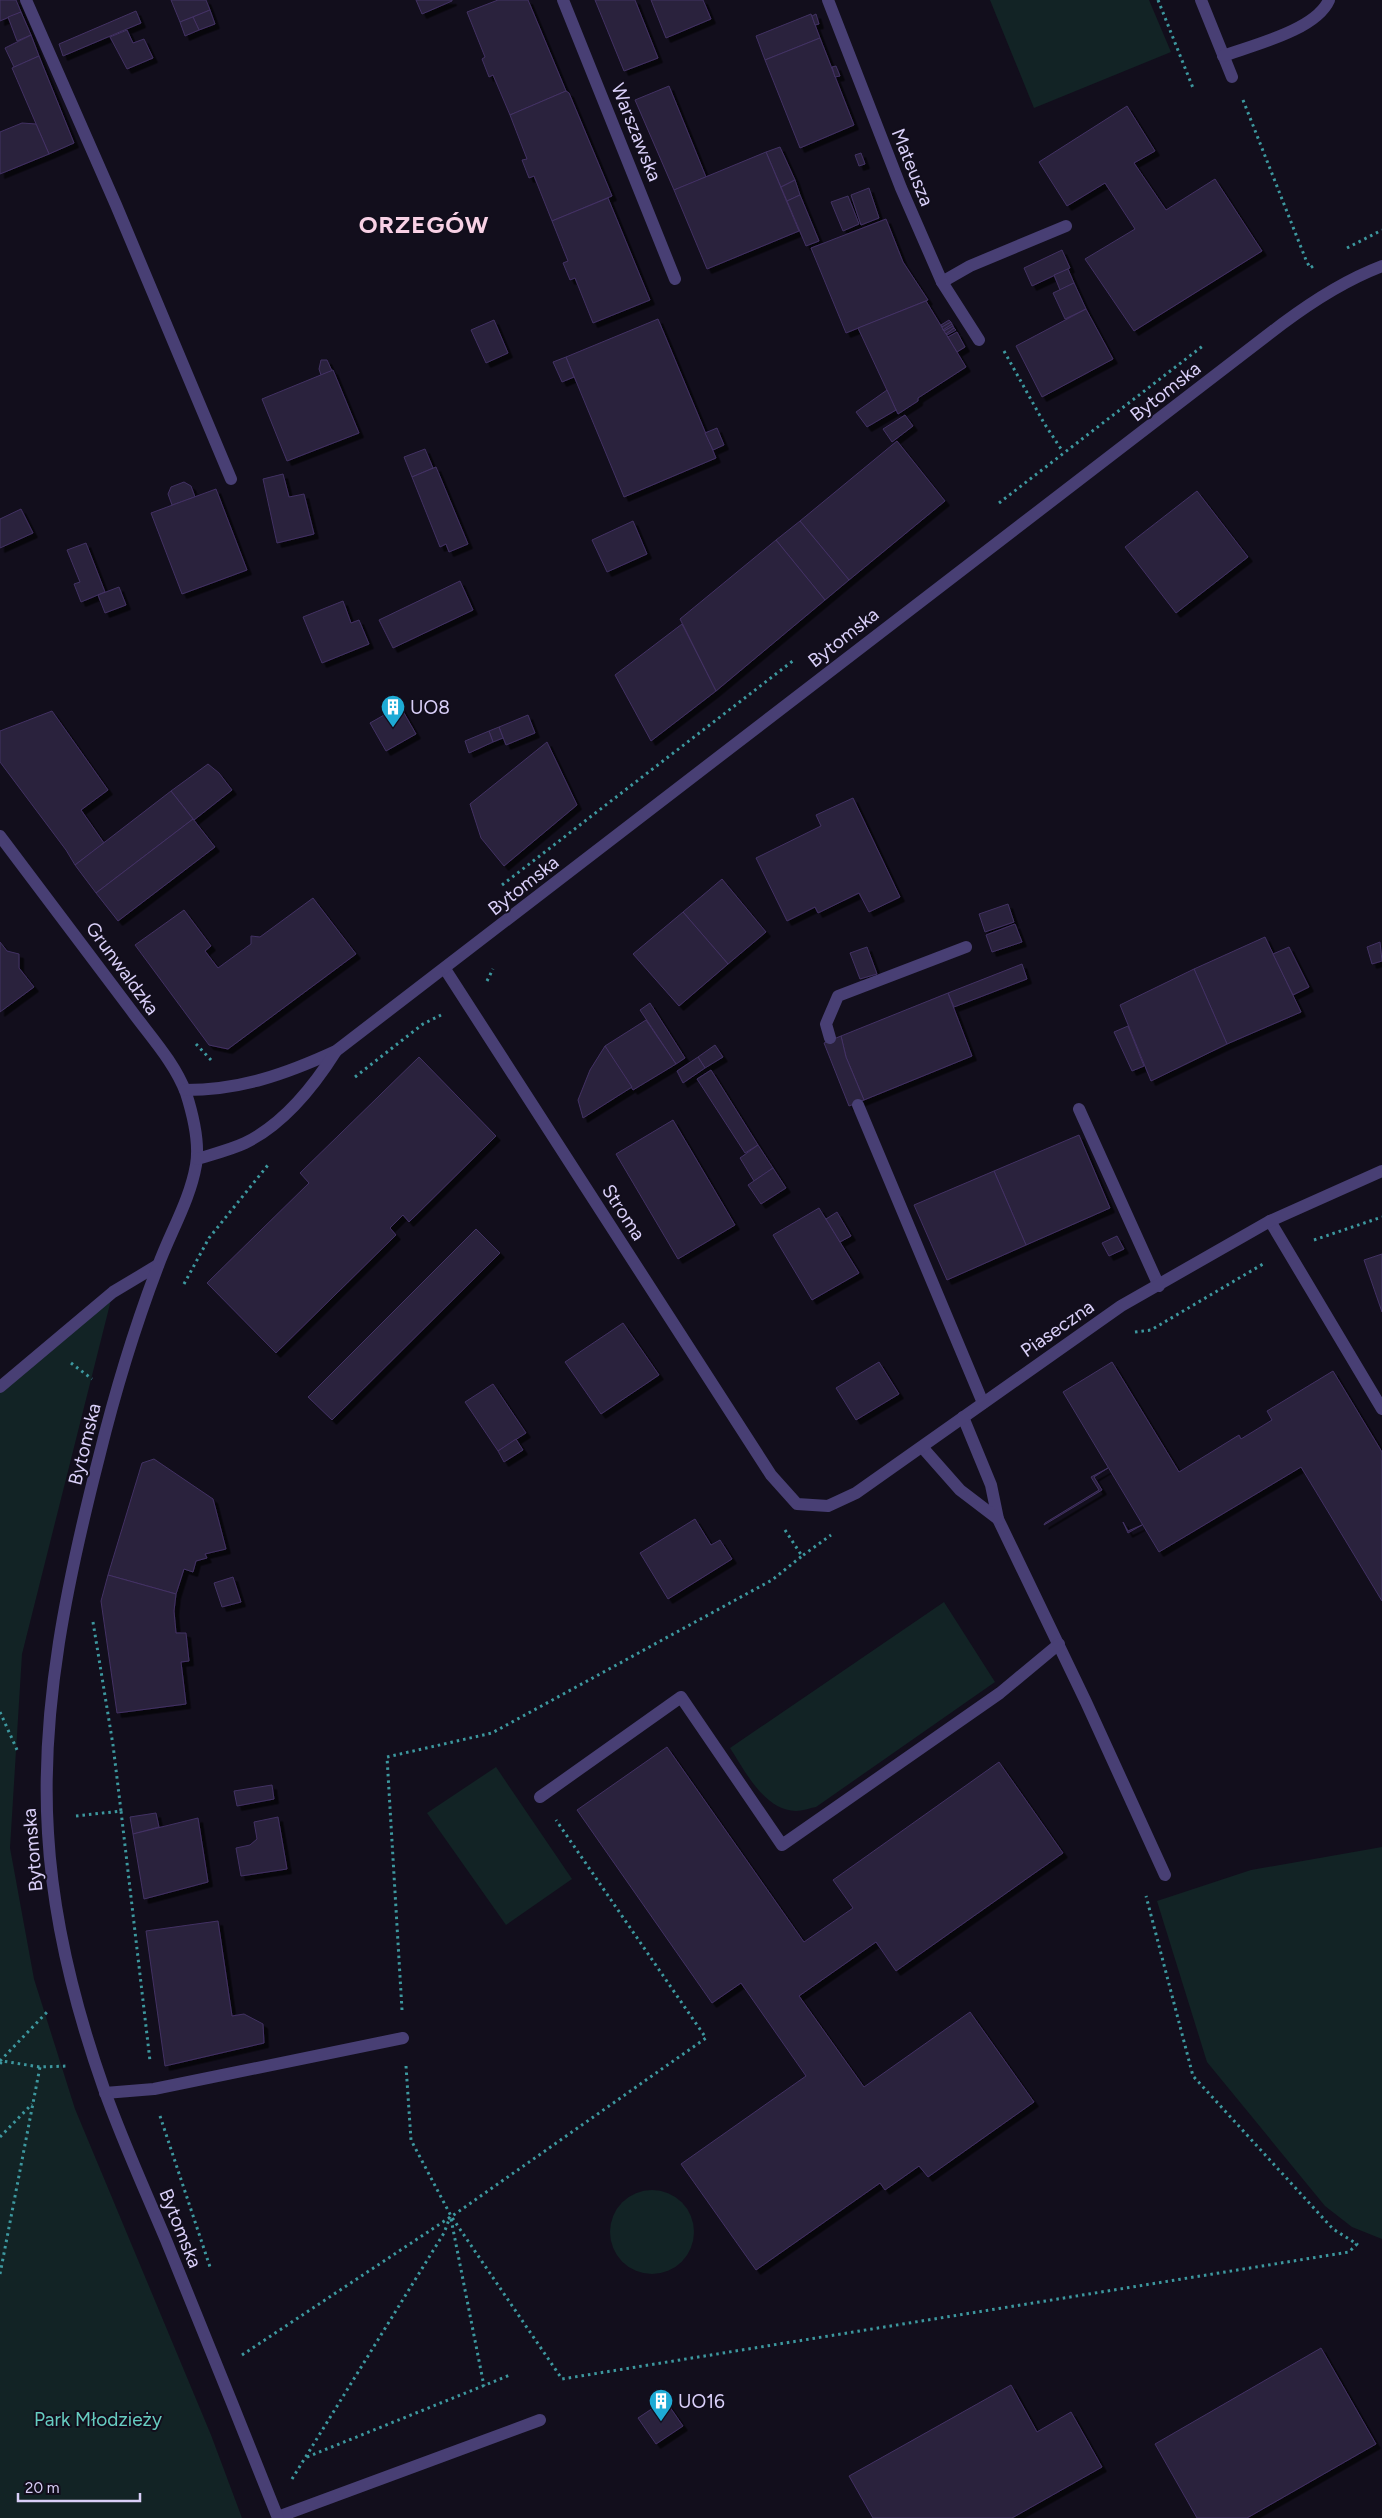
<svg xmlns="http://www.w3.org/2000/svg" width="1382" height="2518" font-family="Figtree,sans-serif">
<defs>
<filter id="shadow"><feDropShadow dx="4.5" dy="4.5" stdDeviation="0" flood-color="#0009"/></filter>
</defs>
<rect width="100%" height="100%" fill="#120e1c"/>
<g fill="#122325">
<path d="M990 0H1149L1171 52 1034 108Z"/>
<path d="M111 1300 22 1654 10 1848 34 1979 75 2109 211 2435 242 2518H0V1384Z"/>
<path d="M944 1602 995 1682 816 1807C810 1808 802 1811 796 1811 764 1810 745 1771 730 1748Z"/>
<path d="M496 1767 572 1879 506 1925 427 1813Z"/>
<path d="M1382 1847V2239L1352 2227 1325 2206 1207 2062 1157 1901 1251 1870Z"/>
<circle cx="652" cy="2232" r="42"/>
</g>
<g fill="#2b213e" stroke="#423263" filter="url(#shadow)">
<path d="M0 0H16L21 12 0 21Z"/>
<path d="M171 0H206L210 10 180 22Z"/>
<path d="M416 0H452V1L422 14Z"/>
<path d="M498 0H528L566 91 510 115 493 75 489 77 482 59 485 57 467 12Z"/>
<path d="M595 0H635L658 58 624 71Z"/>
<path d="M651 0H703L711 19 666 38Z"/>
<path d="M210 10 215 24 199 30 193 17Z"/>
<path d="M136 11 141 23 63 56 59 44Z"/>
<path d="M21 12 31 35 17 41 8 17Z"/>
<path d="M811 14 820 38 765 60 756 36Z"/>
<path d="M816 14 819 24 815 25 812 16Z"/>
<path d="M193 17 199 30 185 36 180 22Z"/>
<path d="M127 30 133 43 144 39 153 58 127 69 110 37Z"/>
<path d="M31 35 39 56 14 67 5 48Z"/>
<path d="M820 38 854 125 800 148 765 60Z"/>
<path d="M39 56 74 143 49 154 12 68Z"/>
<path d="M836 66 840 76 835 77 832 67Z"/>
<path d="M669 86 706 177 674 190 635 100Z"/>
<path d="M566 91 569 93 612 196 552 221 534 176 529 178 522 160 527 159 510 115Z"/>
<path d="M1127 106 1155 151 1134 163 1166 210 1215 179 1262 251 1134 331 1085 259 1135 229 1105 183 1067 206 1039 162Z"/>
<path d="M22 123 36 124 49 154 0 174V132Z"/>
<path d="M780 147 795 180 781 187 766 152Z"/>
<path d="M766 152 799 231 707 269 674 190Z"/>
<path d="M861 153 865 164 859 166 855 155Z"/>
<path d="M795 180 800 195 787 201 781 187Z"/>
<path d="M869 188 879 218 861 225 851 195Z"/>
<path d="M800 195 819 241 806 246 787 201Z"/>
<path d="M848 196 859 224 843 231 831 202Z"/>
<path d="M608 198 650 300 593 323 575 278 570 280 563 263 568 261 552 221Z"/>
<path d="M886 219 903 262 928 300 846 333 811 248Z"/>
<path d="M1062 250 1070 268 1032 286 1024 268Z"/>
<path d="M1068 269 1074 283 1060 290 1054 275Z"/>
<path d="M1074 283 1086 309 1065 319 1053 293Z"/>
<path d="M926 301 966 367 918 398V401L898 414 858 328Z"/>
<path d="M1086 309 1113 359 1042 397 1016 346Z"/>
<path d="M658 319 716 458 624 497 566 357Z"/>
<path d="M494 320 508 353 486 363 471 330Z"/>
<path d="M949 320 951 322 942 327 941 325Z"/>
<path d="M951 322 952 324 943 330 942 327Z"/>
<path d="M952 324 953 326 944 331 943 330Z"/>
<path d="M953 326 954 328 946 334 944 331Z"/>
<path d="M954 328 956 330 947 335 946 334Z"/>
<path d="M957 332 965 347 957 352 948 337Z"/>
<path d="M566 357 574 377 562 382 553 362Z"/>
<path d="M321 360H327L332 371 321 375 319 369Z"/>
<path d="M333 370 359 433 287 461 262 399Z"/>
<path d="M887 390 896 410 867 427 856 412Z"/>
<path d="M905 415 913 426 892 442 883 429Z"/>
<path d="M717 428 724 445 713 450 705 433Z"/>
<path d="M897 441 945 501 849 580 800 521Z"/>
<path d="M425 449 433 468 412 477 404 457Z"/>
<path d="M436 467 468 544 449 552 446 544 440 547 412 477Z"/>
<path d="M283 474 289 497 304 494 314 534 277 543 263 479Z"/>
<path d="M184 482 191 486 195 497 172 505 168 494 171 487Z"/>
<path d="M216 489 247 570 182 594 151 513Z"/>
<path d="M1197 491 1248 557 1176 613 1125 547Z"/>
<path d="M21 509 33 533 0 548V519Z"/>
<path d="M633 521 647 554 607 572 592 540Z"/>
<path d="M800 521 849 580 825 600 776 540Z"/>
<path d="M776 540 825 600 716 691 680 619Z"/>
<path d="M86 543 105 592 81 602 74 584 80 582 67 550Z"/>
<path d="M460 581 473 610 393 648 379 620Z"/>
<path d="M119 587 126 605 105 613 98 595Z"/>
<path d="M343 601 351 623 359 620 369 644 322 663 303 617Z"/>
<path d="M682 624 716 691 651 741 615 675Z"/>
<path d="M400 706 416 734 386 751 370 723Z"/>
<path d="M52 711 108 790 81 810 104 843 75 865 66 850 0 762V731Z"/>
<path d="M528 715 535 733 506 745 499 727Z"/>
<path d="M499 727 503 738 493 742 489 731Z"/>
<path d="M489 731 493 742 469 753 465 741Z"/>
<path d="M547 742 577 805 504 866 481 838 470 804Z"/>
<path d="M208 764 219 773 232 790 194 820 171 791Z"/>
<path d="M171 791 193 819 96 893 75 865Z"/>
<path d="M853 798 900 897 869 912 859 893 818 913 815 907 787 921 756 858 821 826 816 815Z"/>
<path d="M193 819 215 847 118 921 96 893Z"/>
<path d="M722 879 766 932 728 964 683 912Z"/>
<path d="M313 898 356 954 228 1049 209 1045 135 945 184 910 211 946 205 951 218 968 251 944V936L260 937Z"/>
<path d="M1008 904 1014 922 985 932 979 914Z"/>
<path d="M683 912 728 964 679 1006 633 954Z"/>
<path d="M1015 924 1022 942 992 952 986 935Z"/>
<path d="M1265 937 1301 1012 1227 1044 1194 969Z"/>
<path d="M0 942 7 951 19 954V968L34 987 0 1012Z"/>
<path d="M1380 942 1382 961 1372 964 1367 947Z"/>
<path d="M867 947 877 974 860 979 850 953Z"/>
<path d="M1289 947 1309 987 1293 995 1273 954Z"/>
<path d="M1022 964 1027 979 954 1007 948 993Z"/>
<path d="M1194 969 1227 1044 1151 1081 1120 1005Z"/>
<path d="M948 993 972 1056 864 1100 846 1057 841 1036Z"/>
<path d="M650 1003 685 1058 676 1064 640 1010Z"/>
<path d="M646 1020 676 1064 633 1090 605 1046Z"/>
<path d="M1128 1026 1144 1066 1132 1071 1114 1032Z"/>
<path d="M841 1036 846 1057 864 1100 849 1106 824 1043Z"/>
<path d="M715 1045 723 1057 705 1068 698 1057Z"/>
<path d="M605 1046 632 1087 583 1118 578 1100 590 1070Z"/>
<path d="M419 1057 496 1136 409 1222 403 1215 390 1228 396 1235 276 1353 207 1283 309 1183 300 1173Z"/>
<path d="M698 1057 705 1068 683 1083 677 1071Z"/>
<path d="M711 1070 758 1145 745 1153 697 1079Z"/>
<path d="M673 1120 735 1225 678 1259 616 1154Z"/>
<path d="M1079 1135 1110 1208 1026 1245 994 1171Z"/>
<path d="M758 1145 773 1168 754 1181 740 1158Z"/>
<path d="M773 1168 786 1188 761 1204 748 1185Z"/>
<path d="M994 1171 1026 1245 947 1280 914 1205Z"/>
<path d="M819 1208 859 1273 812 1300 773 1235Z"/>
<path d="M837 1212 851 1236 840 1242 826 1219Z"/>
<path d="M476 1229 500 1253 332 1420 308 1397Z"/>
<path d="M1117 1236 1124 1249 1109 1256 1102 1243Z"/>
<path d="M1382 1254V1312L1364 1260Z"/>
<path d="M623 1323 659 1375 601 1414 565 1362Z"/>
<path d="M879 1362 899 1394 856 1420 836 1388Z"/>
<path d="M1112 1362 1179 1472 1239 1435 1241 1439 1272 1420 1267 1411 1333 1371 1382 1452V1601L1301 1467 1159 1552 1063 1392Z"/>
<path d="M493 1384 526 1433 498 1451 465 1402Z"/>
<path d="M516 1439 523 1450 504 1462 498 1451Z"/>
<path d="M154 1459 213 1499 226 1549 205 1554 207 1558 196 1561 193 1572 184 1569 176 1594 108 1575 142 1463Z"/>
<path d="M1108 1468 1094 1477 1102 1490 1044 1525 1045 1523 1099 1490 1091 1477Z"/>
<path d="M695 1519 711 1545 720 1540 732 1559 668 1599 640 1553Z"/>
<path d="M1123 1522 1128 1531 1142 1525 1128 1533Z"/>
<path d="M108 1575 176 1594 174 1611 176 1633H186L189 1661 181 1662 186 1704 117 1713 101 1601Z"/>
<path d="M233 1577 241 1602 222 1607 214 1583Z"/>
<path d="M667 1747 804 1942 853 1908 833 1880 999 1762 1063 1853 896 1971 876 1942 799 1996 864 2087 970 2012 1034 2102 928 2177 919 2166 885 2190 880 2183 756 2270 681 2164 806 2076 741 1983 712 2003 577 1810Z"/>
<path d="M272 1785 274 1799 237 1806 234 1791Z"/>
<path d="M156 1813 159 1827 133 1834 130 1817Z"/>
<path d="M278 1817 287 1869 241 1876 236 1848 250 1845 257 1839 254 1822Z"/>
<path d="M198 1818 208 1882 144 1899 133 1834Z"/>
<path d="M218 1921 232 2016 244 2014 263 2024 264 2043 165 2066 146 1931Z"/>
<path d="M1321 2348 1376 2444 1247 2518H1197L1155 2444Z"/>
<path d="M1011 2385 1037 2432 1071 2412 1102 2467 1012 2518H873L849 2476Z"/>
<path d="M665 2400 683 2426 656 2444 638 2418Z"/>
</g>
<g fill="none" stroke-linecap="round" stroke-linejoin="round">
<g stroke="#3d989f" stroke-width="3" stroke-dasharray="2.5 4" stroke-linecap="butt">
<path d="M1158 0 1193 88"/>
<path d="M1243 100 1306 260 1310 268 1313 266"/>
<path d="M1347 248 1382 230"/>
<path d="M1004 351 1044 423 1063 452"/>
<path d="M999 503 1204 345"/>
<path d="M502 885 794 660"/>
<path d="M487 981 493 969"/>
<path d="M196 1044 211 1060"/>
<path d="M355 1077 423 1024 441 1015"/>
<path d="M1314 1240 1382 1217"/>
<path d="M184 1284 209 1238 268 1165"/>
<path d="M1135 1332 1151 1330 1263 1264"/>
<path d="M71 1363 92 1379"/>
<path d="M785 1530 802 1556 831 1535"/>
<path d="M93 1622 113 1745 121 1811"/>
<path d="M0 1712 18 1752"/>
<path d="M76 1816 121 1811 150 2061"/>
<path d="M402 2010 387 1757 492 1733 772 1580 802 1556"/>
<path d="M0 2061 49 2010"/>
<path d="M0 2064 2 2061 40 2067 67 2066"/>
<path d="M406 2066 411 2140 451 2216 562 2379 1349 2252 1357 2244 1333 2229 1193 2076 1146 1896"/>
<path d="M160 2116 210 2267"/>
<path d="M0 2137 32 2104"/>
<path d="M451 2219 484 2386"/>
<path d="M0 2274 40 2067"/>
<path d="M242 2355 455 2214 706 2038 556 1820"/>
<path d="M307 2457 510 2375"/>
<path d="M292 2479 444 2233 450 2217"/>
</g>
<g stroke="#483f74" stroke-width="12">
<path d="M26 0 116 205 231 479"/>
<path d="M1201 0 1232 77"/>
<path d="M1223 56C1253 45 1316 30 1329 0"/>
<path d="M942 282 970 266 1066 226"/>
<path d="M830 1038 826 1024 838 996 966 947"/>
<path d="M858 1105 983 1403"/>
<path d="M1079 1109 1159 1286"/>
<path d="M1270 1221 1382 1409"/>
<path d="M0 1387 113 1292 158 1265"/>
<path d="M963 1417 991 1485 998 1519 1086 1702 1165 1875"/>
<path d="M922 1447 960 1490 998 1519"/>
<path d="M540 1797 681 1697 782 1845 1000 1693 1059 1644"/>
<path d="M105 2093 154 2089 403 2038"/>
<path d="M278 2517 540 2420"/>
</g>
<g stroke="#483f74" stroke-width="12">
<path d="M563 0 675 279"/>
<path d="M828 0 901 188 942 282 979 340"/>
<path d="M445 969 771 1475 797 1504 828 1506 856 1493 1121 1306 1270 1221 1382 1171"/>
</g>
<g stroke="#483f74" stroke-width="12">
<path d="M0 836C44 894 88 952 131 1010 150 1036 175 1063 186 1093 193 1115 200 1142 196 1165 190 1200 170 1233 158 1266 134 1329 115 1392 99 1457 68 1578 40 1707 48 1833 53 1920 75 2007 104 2089 122 2140 145 2190 166 2240 204 2333 241 2425 278 2518"/>
<path d="M185 1090C241 1090 286 1074 336 1051L1282 324C1314 300 1345 280 1382 266"/>
<path d="M197 1159C213 1154 230 1150 245 1143 284 1124 314 1086 336 1051"/>
</g>
</g>
<defs>
<symbol id="building-pin" viewBox="-11 -11 22 30"><path d="M0 17L-7.5 6A9.5 9.5 0 1 1 7.5 6Z" fill="#1eabd5" stroke="#120e1c"/><path d="M-4-6H4V6H1V3H-1V6H-4ZM-2.5-4.3h1.7v1.8h-1.7ZM.8-4.3h1.7v1.8H.8ZM-2.5-1h1.7V.8h-1.7ZM.8-1h1.7V.8H.8Z" fill="#fff"/></symbol>
</defs>
<g fill-rule="evenodd">
<use href="#building-pin" x="379" y="693" width="28" height="38"/>
<use href="#building-pin" x="647" y="2387" width="28" height="38"/>
</g>
<g text-anchor="middle" stroke-width="4" stroke-linejoin="round" paint-order="stroke">
<g font-size="19" fill="#d9cff8" stroke="#120e1c">
<text transform="translate(637 132) rotate(68)" y="7">Warszawska</text>
<text transform="translate(913 167) rotate(68)" y="7">Mateusza</text>
<text transform="translate(1165 391) rotate(-38)" y="7">Bytomska</text>
<text transform="translate(843 637) rotate(-38)" y="7">Bytomska</text>
<text transform="translate(523 885) rotate(-38)" y="7">Bytomska</text>
<text transform="translate(123 968) rotate(54)" y="7">Grunwaldzka</text>
<text transform="translate(624 1212) rotate(57)" y="7">Stroma</text>
<text transform="translate(1057 1328) rotate(-35)" y="7">Piaseczna</text>
<text transform="translate(84 1444) rotate(-76)" y="7">Bytomska</text>
<text transform="translate(32 1850) rotate(-95)" y="7">Bytomska</text>
<text transform="translate(181 2228) rotate(68)" y="7">Bytomska</text>
</g>
<g font-size="19" fill="#d9cff8" stroke="#120e1c" text-anchor="start">
<text x="410" y="714">UO8</text>
<text x="678" y="2408">UO16</text>
</g>
<g font-size="19" fill="#66cdc1" stroke="#120e1c">
<text x="98" y="2426">Park Młodzieży</text>
</g>
<g font-size="24" font-weight="bold" letter-spacing="1" fill="#f8d1e5" stroke="#120e1c">
<text x="424" y="233">ORZEGÓW</text>
</g>
</g>
<path d="M18 2493v8h122v-8" fill="none" stroke="#d9cff8" stroke-width="2.5"/>
<text x="25" y="2493" font-size="15" fill="#d9cff8" stroke="#120e1c" stroke-width="4" paint-order="stroke">20 m</text>
</svg>
